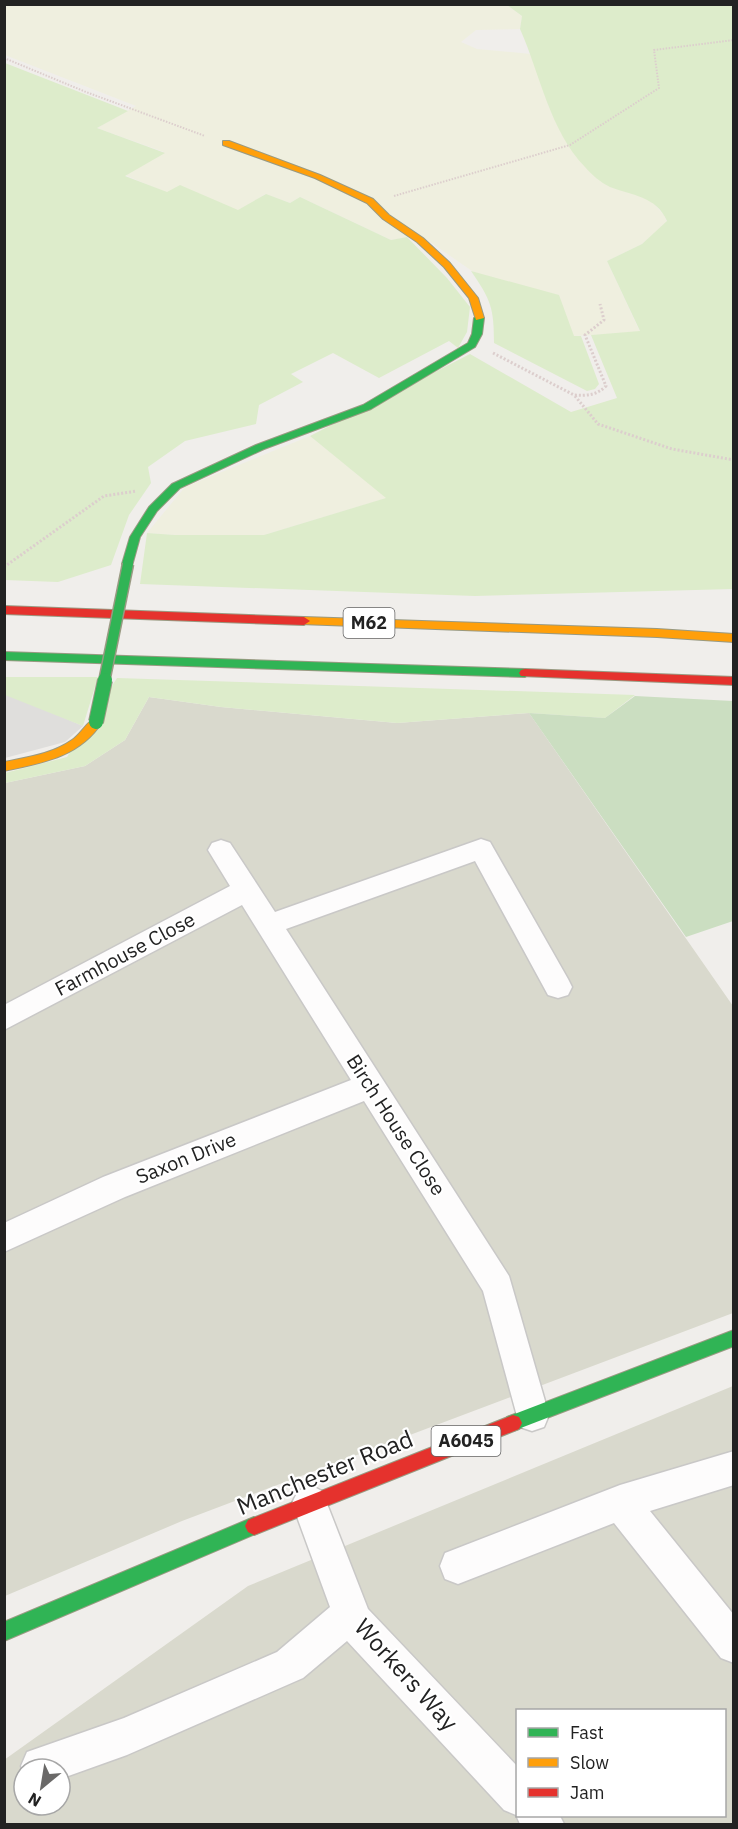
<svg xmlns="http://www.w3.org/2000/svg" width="738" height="1829" font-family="'IBM Plex Sans',sans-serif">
<rect width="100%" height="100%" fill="#f0eeeb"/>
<path fill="#dfdedc" d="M5 695H10L83 726 65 742 5 758Z"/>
<g fill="#d9d9cd" fill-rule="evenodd">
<path d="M149 697 221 707 397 723 529 713 733 1006V1313L182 1521 5 1596V783L85 766 125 740Z"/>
<path d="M733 1386V1824H5L4 1760 248 1586ZM518 1710H724V1816H518ZM24 1769H60V1805H24Z"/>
</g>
<g fill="#efefdf">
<path d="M4 5H507L522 16 520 29 476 30 461 42 477 49 531 54 549 107 569 147 611 187 644 197 652 202 664 215 667 222 642 244 607 261 640 332 574 336 472 271 420 235 391 240 300 197 290 203 265 194 239 211 180 186 167 193 125 175 164 152 97 128 136 106 5 55Z"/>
<path d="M310 436 387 498 264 535H175L147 533 185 487Z"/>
</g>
<g fill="#ddeccb">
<path d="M507 5H733V589L475 596 140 584 147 533 175 535H264L386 498 310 436 470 354 571 412 617 398 591 335 640 331 607 261 642 244 667 221C656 196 633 196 610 187 600 182 592 175 585 167 550 131 540 74 520 29L522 16Z"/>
<path d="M5 63 128 111 97 128 165 153 125 176 167 192 180 185 238 210 266 194 290 203 300 197 391 240 407 237 447 278 470 307 467 332 458 348 449 341 379 378 333 353 291 374 303 382 259 405 256 424 185 441 148 467 151 483 129 515 111 565 58 582 5 580Z"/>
<path d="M471 271 559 295 574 336H581L599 384 595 389 587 391 494 343C494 308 491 300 471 271Z"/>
<path d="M5 677H98L83 726 5 695Z"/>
<path d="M117 678 635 695 605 718 529 713 397 723 221 707 149 697 125 740 85 766 5 783V773L67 757Z"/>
</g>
<path fill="#cbdec1" d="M635 696 733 701V921L686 937 529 713 605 718Z"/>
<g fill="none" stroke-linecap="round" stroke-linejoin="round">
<defs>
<g id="street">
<path d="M481 839 490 842 568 979 572 987 568 995 558 998 548 995 475 861 286 929 509 1276 549 1415 544 1427 532 1431 520 1427 483 1291 364 1101 125 1197 4 1252V1223L103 1177 351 1080 242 905 4 1030V1005L230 886 208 850 212 843 221 840 230 843 275 912Z"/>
<path d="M734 1451V1485L650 1511 734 1615V1663L721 1658 614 1523 458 1584 445 1579 440 1566 445 1553 620 1485Z"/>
<path d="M310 1485 322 1491 368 1609 518 1767V1816H560L564 1824H520L516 1815 504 1810 347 1641 303 1678 127 1755 60 1779V1769H24V1772L21 1766 27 1752 124 1718 277 1652 330 1607 292 1503 298 1491Z"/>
</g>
<g id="fast">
<path d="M479 315 484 318 482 334 475 347 371 409 264 449 180 488 157 511 140 537 132 566H124L122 564 130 537 149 507 172 484 256 445 363 405 468 343 472 334 474 318Z"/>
<path d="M4 652 525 669 531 673 525 677 4 660Z"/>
<path d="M734 1330V1346L513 1431 507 1429 504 1423 507 1417Z"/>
<path d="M254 1517 260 1520 263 1526 260 1532 4 1641V1622Z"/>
</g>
<g id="slow">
<path d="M223 141H229L320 175 373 199 389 215 423 238 450 263 478 298 484 318 476 320 469 298 444 267 417 242 383 219 367 203 315 178 223 145Z"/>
<path d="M304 617 657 629 734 634V642L657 637 300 624V618Z"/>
<path d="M96 718 102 722C80 757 42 763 4 771V762C28 757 52 754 72 740 81 734 87 721 96 718Z"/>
</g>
<g id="jam">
<path d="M4 606 304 617 310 621 304 625 4 614Z"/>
<path d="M525 669 734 677V685L521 676 519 673 521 670Z"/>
<path d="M513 1415 519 1417 522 1423 519 1429 254 1535 248 1532 245 1526 248 1520Z"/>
</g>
</defs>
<use href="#street" stroke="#c9c8c7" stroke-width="3"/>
<use href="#fast" stroke="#999a82" stroke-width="2"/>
<use href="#slow" stroke="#999a82" stroke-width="2"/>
<use href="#jam" stroke="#999a82" stroke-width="2"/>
<g stroke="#dccecd" stroke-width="2" stroke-dasharray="1.5 1.5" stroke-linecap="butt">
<path d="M4 58 86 92 205 136"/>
<path d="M394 196 570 145 659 88 654 50 734 40"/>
</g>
<g stroke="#dccecd" stroke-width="3" stroke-dasharray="2 2" stroke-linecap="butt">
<path d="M493 353 574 395C587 396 597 395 606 386L585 335 604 320 600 304"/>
<path d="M575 396 598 424 672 449 734 460"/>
<path d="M4 567 104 496 137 491"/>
</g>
<use href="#street" fill="#fdfcfc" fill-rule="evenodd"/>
<use href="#fast" fill="#30b455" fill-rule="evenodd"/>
<use href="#slow" fill="#ff9f0a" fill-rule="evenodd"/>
<use href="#jam" fill="#e5322d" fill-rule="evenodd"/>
<defs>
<path id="fast-bridge-far1" d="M104 682 128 564"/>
<path id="fast-bridge" d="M96 722 105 680"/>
</defs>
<use href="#fast-bridge-far1" stroke="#999a82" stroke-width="13" stroke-linecap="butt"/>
<use href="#fast-bridge" stroke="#999a82" stroke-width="16" stroke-linecap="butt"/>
<use href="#fast-bridge-far1" stroke="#30b455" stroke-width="10"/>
<use href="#fast-bridge" stroke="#30b455" stroke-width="14"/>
</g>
<g text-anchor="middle" stroke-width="4.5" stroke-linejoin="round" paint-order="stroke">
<g fill="#fff" stroke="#646464" stroke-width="1.5">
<rect x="343.5" y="608" width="51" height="30" rx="4.5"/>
<rect x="431.5" y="1426" width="69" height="30" rx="4.5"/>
</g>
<g font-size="18" font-weight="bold" fill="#222">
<text x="369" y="629">M62</text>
<text x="466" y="1447">A6045</text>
</g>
<g font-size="20" fill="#222" stroke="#fff">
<text transform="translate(125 954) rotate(-28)" y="7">Farmhouse Close</text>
<text transform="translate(396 1125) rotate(57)" y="7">Birch House Close</text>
<text transform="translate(186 1158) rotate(-22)" y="7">Saxon Drive</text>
</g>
<g font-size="24" fill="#222" stroke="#fff">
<text transform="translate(325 1473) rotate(-22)" y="8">Manchester Road</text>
<text transform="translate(406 1675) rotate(48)" y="8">Workers Way</text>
</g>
</g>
<rect width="738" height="1829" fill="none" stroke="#222222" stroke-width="12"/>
<rect x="516" y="1709" width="210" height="108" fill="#ffffff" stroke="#a7a7a7" stroke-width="1.5"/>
<rect x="528" y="1728" width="30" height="9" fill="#30b455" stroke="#a7a7a7" stroke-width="1.5"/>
<text x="570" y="1739" font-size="18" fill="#222222">Fast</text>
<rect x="528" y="1758" width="30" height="9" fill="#ff9f0a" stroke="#a7a7a7" stroke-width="1.5"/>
<text x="570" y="1769" font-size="18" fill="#222222">Slow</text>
<rect x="528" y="1788" width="30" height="9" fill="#e5322d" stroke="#a7a7a7" stroke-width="1.5"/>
<text x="570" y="1799" font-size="18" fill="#222222">Jam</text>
<g transform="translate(42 1787) rotate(210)"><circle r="28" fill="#ffffff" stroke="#a7a7a7" stroke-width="1.5"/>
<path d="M0-4.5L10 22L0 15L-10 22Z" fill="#6a6968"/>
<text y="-9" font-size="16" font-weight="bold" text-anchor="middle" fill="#222222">N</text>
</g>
</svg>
